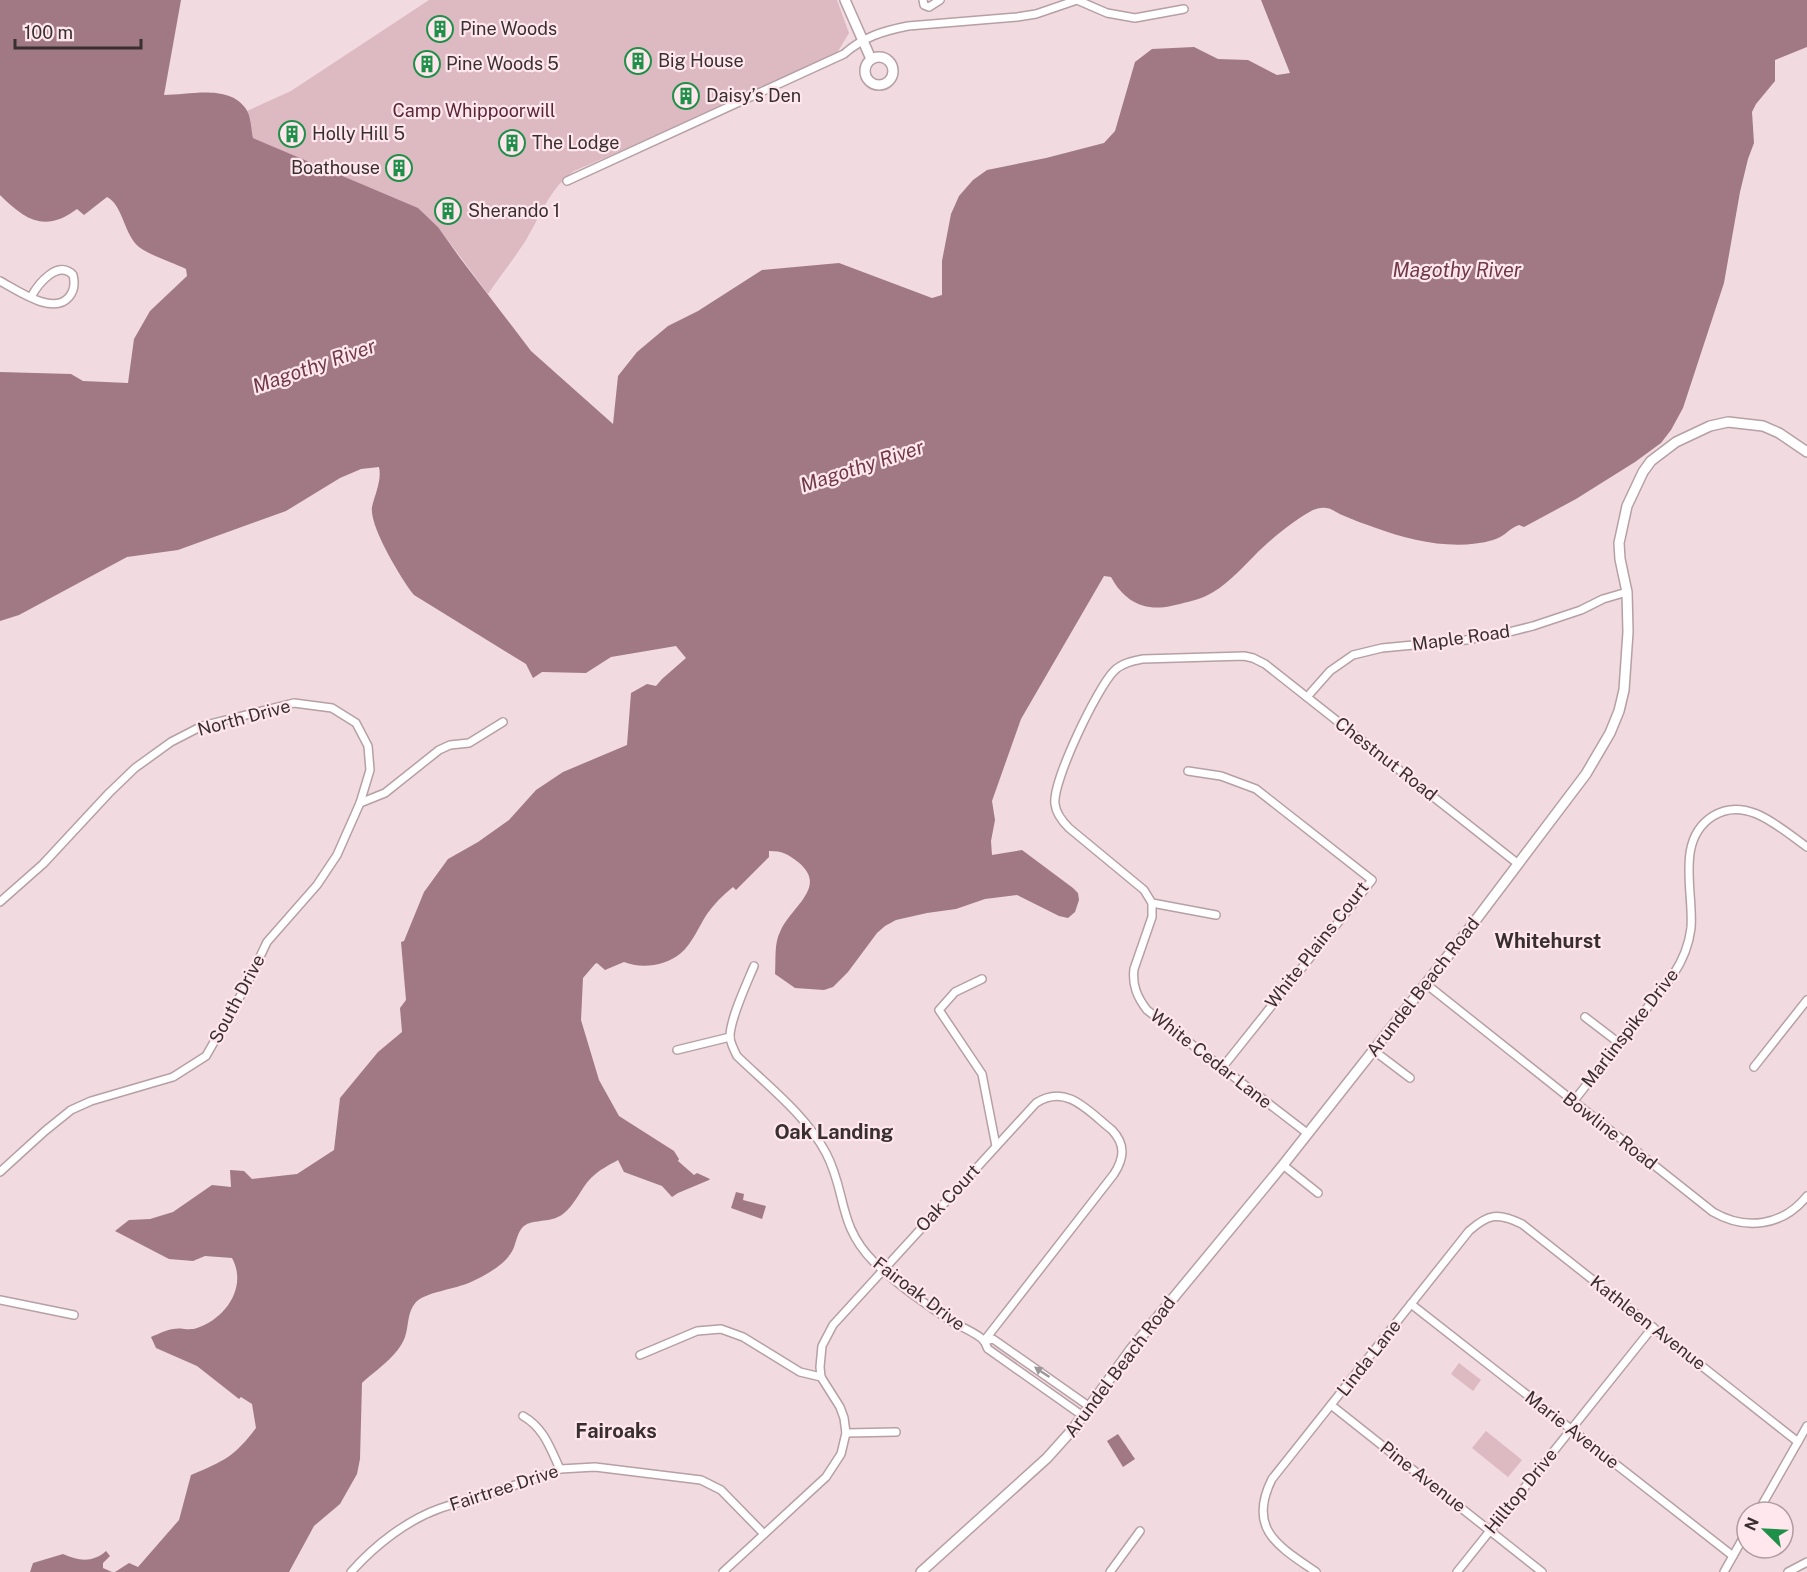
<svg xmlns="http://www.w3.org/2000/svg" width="1807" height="1572" font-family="'Public Sans',sans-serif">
<rect width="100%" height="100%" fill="#f1dae0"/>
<g fill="#ddb9c2">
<path d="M429 0H837L849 33 837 53 696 119 574 171C549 189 541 215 526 240 514 259 500 276 488 294L438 227 419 209 253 138 247 111 291 91Z"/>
<path d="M1459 1363 1481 1380 1473 1391 1451 1374Z"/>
<path d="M1486 1431 1522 1460 1508 1477 1472 1448Z"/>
</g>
<g fill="#a07984">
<path d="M0 0H181L164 95C190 95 229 84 246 109 251 116 251 129 253 138L418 208 438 227 460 258 531 351 613 424 618 376 637 352 668 326 698 311 762 270 839 263 932 298 942 295V261L951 214 959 196 973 180 987 170 1046 158 1104 143 1115 131 1135 62 1152 49 1194 47 1218 59 1248 60 1277 75 1290 73 1261 0H1807V47L1775 60V81L1756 104 1752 112 1754 143 1748 159 1740 192 1724 283 1683 408 1671 430 1661 443 1635 462 1576 499 1524 527 1519 525C1509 528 1505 537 1493 540 1456 551 1411 541 1376 528 1365 524 1353 520 1342 515 1337 513 1331 508 1326 508 1322 507 1316 509 1313 510 1297 518 1267 542 1255 555 1240 570 1225 587 1206 596 1195 601 1183 603 1171 606 1144 612 1124 601 1111 577L1104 576 1021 719 992 801 995 820 991 841 992 855 1022 850 1073 888 1078 893 1079 900 1075 912 1068 918 1059 916 1017 895 985 899 956 909 927 913 896 920 885 926 877 933 848 972 833 987 824 990 795 988 775 974C776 961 774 943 780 932 791 906 829 887 798 862 788 854 782 851 769 851V857L736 890 733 887C723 895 714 904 707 914 699 926 692 944 681 953 666 966 641 969 624 962L605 970 597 963 595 964 583 978 581 1020 599 1080 619 1116 674 1151 679 1159 678 1161 694 1175 697 1173 710 1179 709 1180 678 1193 672 1197 662 1186 624 1172 618 1160C609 1165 599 1170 591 1178 581 1188 575 1205 563 1214 550 1224 530 1218 522 1228 516 1235 516 1246 511 1253 503 1266 484 1276 471 1282 456 1289 426 1292 416 1302 407 1312 409 1325 405 1337 398 1356 376 1370 362 1383L360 1459 357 1474 340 1504 314 1526 289 1572H115L129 1563 138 1567 179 1520 191 1475C224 1461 234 1457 256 1428L252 1404 241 1397 239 1399 197 1366 156 1348 151 1337C158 1334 166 1330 173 1329 181 1327 189 1331 197 1328 225 1319 248 1287 232 1258L205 1256 193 1261 169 1259 115 1231 129 1220 150 1219 173 1212 212 1185 231 1187 230 1170 244 1171 252 1179 297 1174 334 1150 340 1098 378 1052 402 1032 400 1008 406 1000 401 942 404 941 424 892 448 859 478 842 509 820 536 790 563 772 627 745 631 693 647 684 656 686 662 679 686 658 676 646 611 657 586 673 542 672 533 678 526 664 414 595C402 580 369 526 372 507 375 494 382 480 379 467L361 469 340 478 286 511 178 550 127 557 19 615 0 621V372L71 374 83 381 128 383 134 339 150 311 187 276 186 269C174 263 149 255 139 247 124 235 123 205 107 197L84 215 77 209C45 233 25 220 0 195Z"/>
<path d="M736 1192 744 1194 743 1200 766 1206 762 1219 731 1208Z"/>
<path d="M1118 1434 1135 1459 1123 1467 1107 1441Z"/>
<path d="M106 1551 110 1556 103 1563V1568L112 1572H30L33 1563 63 1554C78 1561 93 1563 106 1551Z"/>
</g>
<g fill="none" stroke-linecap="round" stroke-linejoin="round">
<defs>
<g id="minor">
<path d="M923 0 924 5 929 7 940 0"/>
<path d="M567 181 844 54C863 37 883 31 908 26L1017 17 1036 14 1077 0 1107 13 1135 18 1184 9"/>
<path d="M0 281C17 290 53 316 69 297 75 290 75 283 73 275 58 259 38 284 31 297"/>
<path d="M1307 697 1330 671 1353 655 1382 648 1466 640 1505 633 1533 626 1581 610 1603 599 1627 592"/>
<path d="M1188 771 1221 776 1256 789 1372 880 1222 1068"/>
<path d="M360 803 385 793 439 750 450 745 469 743 503 722"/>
<path d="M0 902 43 864 109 793 135 768 171 742 202 726 294 703 332 708 356 723 368 746 370 770 360 803 337 855 317 885 267 942 246 986 206 1056 173 1077 91 1101 71 1110 45 1131 0 1172"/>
<path d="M1152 903 1216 915"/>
<path d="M754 966C747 983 729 1021 730 1038 731 1044 734 1050 737 1056 767 1085 806 1115 826 1153 847 1193 837 1224 873 1261 895 1283 923 1302 949 1320 958 1326 978 1333 984 1341 986 1343 986 1346 988 1349L1083 1416"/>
<path d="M982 979 955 992 939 1010 982 1074 996 1146"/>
<path d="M1426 984 1713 1212C1746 1231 1783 1226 1807 1196"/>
<path d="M1585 1017 1619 1043"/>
<path d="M677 1050 730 1037"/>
<path d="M1373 1050 1410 1078"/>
<path d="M1754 1067 1807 1000"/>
<path d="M1573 1102 1673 975C1683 960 1689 945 1691 928 1694 891 1675 840 1713 816 1747 795 1781 829 1807 847"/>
<path d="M1307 1133 1147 1010C1137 997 1132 985 1134 969L1152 917V903L1144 890 1069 828C1062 821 1056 813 1055 804 1052 782 1097 688 1114 671 1122 663 1133 661 1143 659L1244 656 1253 658 1265 664 1517 863"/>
<path d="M1283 1165 1318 1193"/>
<path d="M0 1300 74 1315"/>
<path d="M1411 1304 1733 1556"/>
<path d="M984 1341 993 1339 1090 1407"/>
<path d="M640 1355 697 1331 721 1329 743 1337 800 1372 821 1377"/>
<path d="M1331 1405 1542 1572"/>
<path d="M523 1416C544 1428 550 1448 560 1469"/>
<path d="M846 1433 896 1432"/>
<path d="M1758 1512 1807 1426"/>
<path d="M351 1572C375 1545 407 1520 441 1508 481 1495 521 1485 560 1469L595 1467 701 1480 721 1490 764 1534"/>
<path d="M723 1572 826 1477 841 1454 846 1433 844 1418 840 1407 821 1377 820 1367 822 1346 833 1325 1036 1103C1067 1083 1089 1112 1112 1130 1126 1145 1124 1158 1114 1174L984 1341"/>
<path d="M1110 1572 1140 1531"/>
<path d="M1316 1572C1278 1546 1247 1529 1272 1479L1469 1231C1488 1214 1498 1212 1522 1224L1798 1442"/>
<path d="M1457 1572 1653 1327"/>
<path d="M1724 1572 1747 1531"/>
<path d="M1788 1572 1807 1562"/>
</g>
<g id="tertiary">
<path d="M845 0 871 59"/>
<circle cx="879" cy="71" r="14"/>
<path d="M921 1572 1047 1458 1073 1429 1132 1348 1283 1165 1469 929 1586 774 1610 733 1619 711 1624 690 1628 632 1627 592 1620 559 1619 543 1627 506 1643 472 1651 461 1676 442 1710 426 1728 422 1763 426 1779 433 1807 452"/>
</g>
</defs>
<use href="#minor" stroke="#b6a0a5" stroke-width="10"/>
<use href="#tertiary" stroke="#b6a0a5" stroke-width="12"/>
<use href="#minor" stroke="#fff" stroke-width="7"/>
<use href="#tertiary" stroke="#fff" stroke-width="9"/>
</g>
<defs><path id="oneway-solid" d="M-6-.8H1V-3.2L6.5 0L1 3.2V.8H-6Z" transform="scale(1.5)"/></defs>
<use fill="#9c9798" href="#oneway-solid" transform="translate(1042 1372) rotate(-146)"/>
<defs>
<symbol id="building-ring" viewBox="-11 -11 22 22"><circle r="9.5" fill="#ffe7ed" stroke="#1f9049" stroke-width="1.5"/><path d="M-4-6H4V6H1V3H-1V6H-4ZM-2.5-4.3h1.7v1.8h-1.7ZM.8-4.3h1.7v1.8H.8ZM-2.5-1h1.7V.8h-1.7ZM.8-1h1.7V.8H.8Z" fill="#1f9049"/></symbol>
</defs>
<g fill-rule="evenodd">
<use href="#building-ring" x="425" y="14" width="30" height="30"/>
<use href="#building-ring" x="623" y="46" width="30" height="30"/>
<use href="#building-ring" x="412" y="49" width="30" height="30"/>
<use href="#building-ring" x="671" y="81" width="30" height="30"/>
<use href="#building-ring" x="277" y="119" width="30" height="30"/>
<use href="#building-ring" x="497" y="128" width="30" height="30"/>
<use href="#building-ring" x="384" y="153" width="30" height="30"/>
<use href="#building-ring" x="433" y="196" width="30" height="30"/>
</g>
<g text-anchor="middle" stroke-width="4.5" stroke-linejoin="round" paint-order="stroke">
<g font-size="18" fill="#382f31" stroke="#ffe7ed" text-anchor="start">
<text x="460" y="35">Pine Woods</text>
<text x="658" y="67">Big House</text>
<text x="446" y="70">Pine Woods 5</text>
<text x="706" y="102">Daisy’s Den</text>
<text x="312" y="140">Holly Hill 5</text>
<text x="532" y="149">The Lodge</text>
<text x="380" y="174" text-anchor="end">Boathouse</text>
<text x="468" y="217">Sherando 1</text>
</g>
<g font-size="18" fill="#5b2638" stroke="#ffe7ed">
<text x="474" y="117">Camp Whippoorwill</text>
</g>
<g font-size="18" fill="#382f31" stroke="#ffe7ed">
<text transform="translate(1461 638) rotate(-8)" y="6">Maple Road</text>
<text transform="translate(244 718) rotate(-15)" y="6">North Drive</text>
<text transform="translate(1386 759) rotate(38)" y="6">Chestnut Road</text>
<text transform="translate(1317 945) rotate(-52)" y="6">White Plains Court</text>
<text transform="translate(1423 987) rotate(-52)" y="6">Arundel Beach Road</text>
<text transform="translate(237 999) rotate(-62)" y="6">South Drive</text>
<text transform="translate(1630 1028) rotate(-52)" y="6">Marlinspike Drive</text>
<text transform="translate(1211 1059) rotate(38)" y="6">White Cedar Lane</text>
<text transform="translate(1610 1131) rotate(38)" y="6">Bowline Road</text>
<text transform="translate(948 1198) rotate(-47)" y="6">Oak Court</text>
<text transform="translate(919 1294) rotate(37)" y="6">Fairoak Drive</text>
<text transform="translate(1648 1323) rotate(38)" y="6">Kathleen Avenue</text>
<text transform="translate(1369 1358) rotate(-52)" y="6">Linda Lane</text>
<text transform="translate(1120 1367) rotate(-53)" y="6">Arundel Beach Road</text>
<text transform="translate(1572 1430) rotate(38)" y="6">Marie Avenue</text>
<text transform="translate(1423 1477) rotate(38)" y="6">Pine Avenue</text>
<text transform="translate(504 1488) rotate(-18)" y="6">Fairtree Drive</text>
<text transform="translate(1521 1491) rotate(-51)" y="6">Hilltop Drive</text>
</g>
<g font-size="20" font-style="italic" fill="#70394a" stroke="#ffe7ed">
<text x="1457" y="277">Magothy River</text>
<text transform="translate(314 366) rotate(-19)" y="7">Magothy River</text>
<text transform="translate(862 466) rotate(-18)" y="7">Magothy River</text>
</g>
<g font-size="20" font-weight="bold" fill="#382f31" stroke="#ffe7ed">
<text x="1548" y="948">Whitehurst</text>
<text x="834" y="1139">Oak Landing</text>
<text x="616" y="1438">Fairoaks</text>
</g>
</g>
<g transform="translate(1765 1530) rotate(294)"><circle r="28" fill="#ffe7ed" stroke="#af9da2" stroke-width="1.5"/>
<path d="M0-4.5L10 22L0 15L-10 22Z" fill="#1f9049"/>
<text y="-9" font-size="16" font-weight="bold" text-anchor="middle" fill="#382f31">N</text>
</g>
<path d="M15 39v9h126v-9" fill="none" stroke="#382f31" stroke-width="3"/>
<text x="24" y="39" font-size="18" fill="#382f31" stroke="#ffe7ed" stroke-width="4.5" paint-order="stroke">100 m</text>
</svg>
